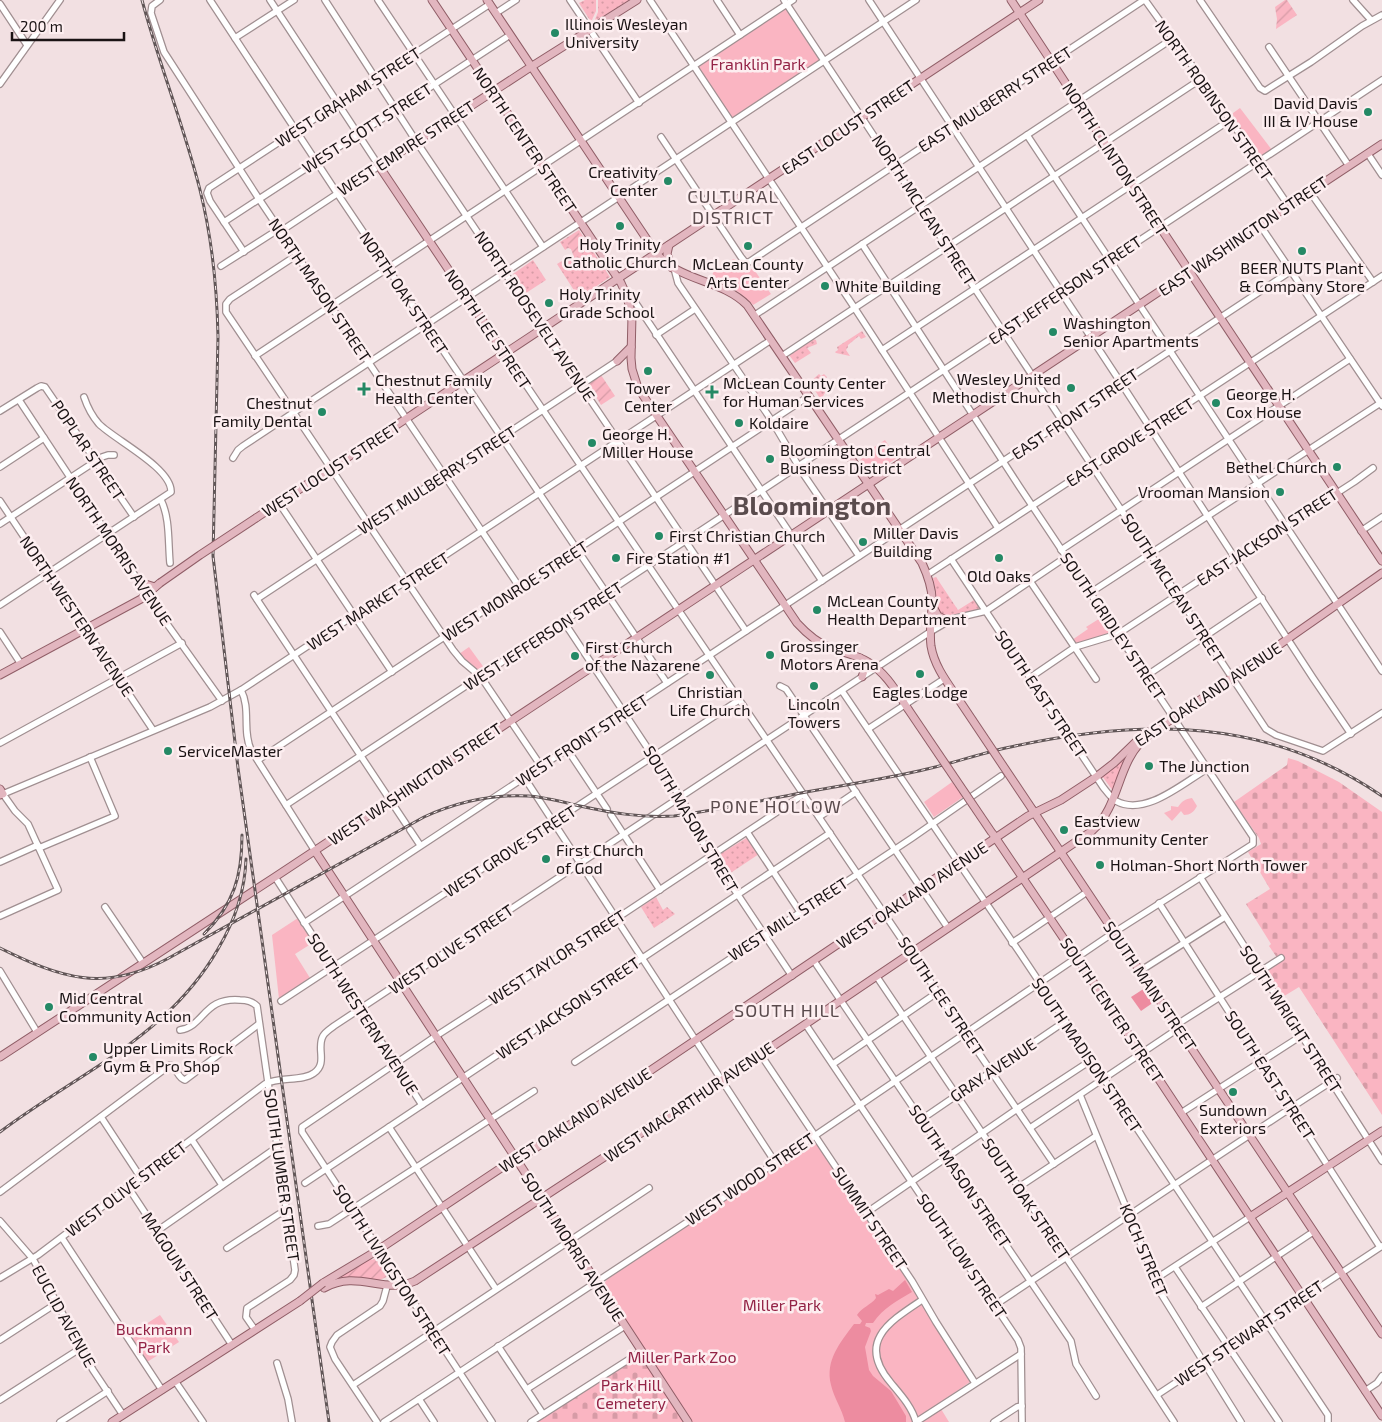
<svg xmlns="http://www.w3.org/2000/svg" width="1382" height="1422" font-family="'Exo 2',sans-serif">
<defs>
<pattern id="grass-dots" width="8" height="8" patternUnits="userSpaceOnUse" patternTransform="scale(1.25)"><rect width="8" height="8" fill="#fab5c2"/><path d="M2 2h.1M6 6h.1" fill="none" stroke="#d69ba6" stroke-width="1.8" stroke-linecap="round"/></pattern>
<pattern id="cemetery-stones" width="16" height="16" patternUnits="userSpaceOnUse" patternTransform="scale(1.25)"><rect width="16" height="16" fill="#fab5c2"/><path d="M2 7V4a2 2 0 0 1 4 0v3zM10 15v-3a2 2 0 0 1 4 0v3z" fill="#d69ba6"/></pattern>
<pattern id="garden-furrows" width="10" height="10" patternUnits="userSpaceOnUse" patternTransform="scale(1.25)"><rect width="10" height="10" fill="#fab5c2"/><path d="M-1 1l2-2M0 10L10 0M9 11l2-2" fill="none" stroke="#d69ba6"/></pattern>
</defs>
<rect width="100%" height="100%" fill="#f2e0e2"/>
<g fill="url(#grass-dots)">
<path d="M585 0H596V11L591 22 579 3Z"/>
<path d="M598 0H629L594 22 598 12Z"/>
<path d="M579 230 610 277 579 298 557 264 565 259 567 262 574 257 571 249 568 248 565 250 560 242Z"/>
<path d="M533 260 546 280 526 293 513 274Z"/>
<path d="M862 331 866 337 861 339 859 336 848 345V347L846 350 850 356 836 353 835 352 838 350 837 347Z"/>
<path d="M813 339 816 340 817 344 807 348 811 353 795 363 789 355Z"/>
<path d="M824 374 827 377 823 381 825 385 830 383C829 389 824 392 822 399L824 400 825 407 810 382 819 374 821 376Z"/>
<path d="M936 577 958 610 974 600 980 609 946 617H942C935 606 937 591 933 578Z"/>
<path d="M1125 758 1114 791H1113L1102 776Z"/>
<path d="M748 837 759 854 729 874 717 856Z"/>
<path d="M656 897 663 910 667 907 675 914 654 928 641 907Z"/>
</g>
<g fill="url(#cemetery-stones)">
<path d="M1288 758 1298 761 1339 782 1382 812V1115L1299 987 1281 998 1264 972 1280 962 1269 946 1271 944 1246 904 1270 889 1248 852 1261 844 1259 838 1234 802 1287 765Z"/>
<path d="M639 1356 641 1357 684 1422H536Z"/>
</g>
<g fill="#fab5c2">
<path d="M786 8 820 57V60L732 118 698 66Z"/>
<path d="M1240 108 1272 150 1259 158 1229 116Z"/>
<path d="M733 259H735L745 273 753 268 771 294 753 305C742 292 726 284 712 278L713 272 717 269 719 270 722 269 725 272 730 269 728 264Z"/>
<path d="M885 440 897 458 870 475 860 460 868 454 867 452Z"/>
<path d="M1102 617 1111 631 1109 635 1077 643 1072 640 1088 629 1086 627Z"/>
<path d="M469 647 485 669 480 672 459 654Z"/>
<path d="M952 782 963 797 934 817 924 802Z"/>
<path d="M1192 798 1197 806C1194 812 1190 815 1184 815L1181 811 1172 821 1164 813 1171 810V806L1178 807C1182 801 1185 799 1192 798Z"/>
<path d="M298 918 314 942 295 954 310 978 279 999 272 935Z"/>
<path d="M813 1141 816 1142 911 1286 970 1382 938 1404 949 1422H692L603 1286 607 1279Z"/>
<path d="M160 1315 179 1342 147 1362 129 1335Z"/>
</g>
<g fill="url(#garden-furrows)">
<path d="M1285 0H1287L1297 15 1276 29 1277 19 1275 7Z"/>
<path d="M578 232 589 248 576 256 565 240Z"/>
<path d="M601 375 615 396 601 405 588 384Z"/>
<path d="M370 1257 372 1260 377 1257 389 1276 377 1281 356 1277 341 1278 340 1275Z"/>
</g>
<g fill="#ed8ca0">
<path d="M1145 988 1154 1002 1141 1011 1131 997Z"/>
<path d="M905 1280 912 1292C897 1301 883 1308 873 1323H866L865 1326 870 1328 871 1331 865 1347 869 1370 873 1376 891 1391 906 1416V1422H845C842 1409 834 1398 831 1385 825 1360 840 1343 854 1324H860L862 1321 857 1315C862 1307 871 1305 876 1298L875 1294 878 1295 889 1289 893 1291Z"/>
</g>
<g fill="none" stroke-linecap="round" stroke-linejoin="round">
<defs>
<g id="minor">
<path d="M160 0 152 6 151 13 164 52 259 199 520 588"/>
<path d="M210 0 337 193 667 683"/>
<path d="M270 0 379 166 281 231"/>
<path d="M325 0 416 141 746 631"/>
<path d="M378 0 543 247"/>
<path d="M570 0 639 103"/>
<path d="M650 0 852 304 998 528"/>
<path d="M717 0 740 35"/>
<path d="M784 0 1266 729 1276 735 1323 751 1382 713"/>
<path d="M869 0 1121 383 1313 678 1351 734"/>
<path d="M1145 0 1216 99 1284 199"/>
<path d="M1200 0 1260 88 1265 91 1311 62 1362 26 1382 15"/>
<path d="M1353 0 1371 20"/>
<path d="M0 4 27 45"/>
<path d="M496 13 516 0"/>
<path d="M235 38 294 0"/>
<path d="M1269 47 1349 166"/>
<path d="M0 84 60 0"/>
<path d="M1027 135 1382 671"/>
<path d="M661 137 741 257 745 262H749L1144 0"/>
<path d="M1368 154 1382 175"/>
<path d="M1310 192 1373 282"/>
<path d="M224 222 510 35"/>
<path d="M1260 225 1382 406"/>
<path d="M244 252 210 201 207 193 209 188 490 4"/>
<path d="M297 255 230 299 226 304V312L453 650 462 661 481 677 541 766"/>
<path d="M221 266 279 229"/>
<path d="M674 268 678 283 772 421 802 472 859 556"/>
<path d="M626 294 631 296 822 581"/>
<path d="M755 315 1172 39"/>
<path d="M656 335 695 309"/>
<path d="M882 350 1230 120"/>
<path d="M505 354 1054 1164"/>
<path d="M255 356 793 0"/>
<path d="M782 356 1201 79"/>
<path d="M19 400 165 621 222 701"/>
<path d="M0 411 37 388 41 386 45 387 134 517"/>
<path d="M233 458 238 450 243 446 916 0"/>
<path d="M0 467 44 438"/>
<path d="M161 500C170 518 168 542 170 563"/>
<path d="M0 501 153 730"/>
<path d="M279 503 392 672"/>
<path d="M0 524 102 457 108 455H114"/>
<path d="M1361 531 1382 517"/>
<path d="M1061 550 1350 359"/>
<path d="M951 559 1103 787C1107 792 1111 798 1116 801 1145 817 1183 783 1207 769"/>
<path d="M927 575 1382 276"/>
<path d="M1030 581 1096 679"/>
<path d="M1090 593 1382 402"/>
<path d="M254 595 406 824"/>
<path d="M257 599 617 361"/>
<path d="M0 605 171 492C172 468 115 440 99 424 92 416 87 406 84 397"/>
<path d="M564 622 684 803 688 810 692 826 792 976"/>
<path d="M0 632 21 664"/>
<path d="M1146 676 1262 598"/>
<path d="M1031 677 1075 647 1118 634 1235 557H1238L1354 482 1373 468"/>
<path d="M780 686 786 689 948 928"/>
<path d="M241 690C251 709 242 731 251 750L315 851"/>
<path d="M842 691 1020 953 1328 1415V1422"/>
<path d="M868 729 944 679"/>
<path d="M0 743 182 643"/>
<path d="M567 749 607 809"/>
<path d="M258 760 809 396"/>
<path d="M524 777 775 1162"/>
<path d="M286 805 1382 80"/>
<path d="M611 815 660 890"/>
<path d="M819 817 856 792"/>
<path d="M410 830 420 845"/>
<path d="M747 832 800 912"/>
<path d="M39 848 115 816 90 757"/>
<path d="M0 862 38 845"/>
<path d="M275 877 422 1105"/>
<path d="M1200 877 1382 1161"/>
<path d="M1159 903 1380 1247"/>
<path d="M105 907 143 963"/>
<path d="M0 916 58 890 28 824 15 811 3 794 210 707 241 690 771 340"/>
<path d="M304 923 1291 271"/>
<path d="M1012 943 1087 892"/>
<path d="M814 961 1071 1341 1076 1364 1096 1396"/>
<path d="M0 971 37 1032"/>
<path d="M1140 971 1225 917"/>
<path d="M877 977 1082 1281 1174 1422"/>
<path d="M281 1001 739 700"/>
<path d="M806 1025 1018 1340 1021 1348 1022 1422"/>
<path d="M1176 1025 1281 958"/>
<path d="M180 1030C205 1026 203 997 240 1000 247 1000 252 1001 257 1006L295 1270 294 1275 290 1280 247 1308 246 1317 255 1330"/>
<path d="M761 1055 912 1281 936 1322 975 1383"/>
<path d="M575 1062 912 838 1001 776"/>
<path d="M833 1064 938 992"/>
<path d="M1080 1095 1152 1271 1155 1284 1241 1422"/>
<path d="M1181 1113 1301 1036"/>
<path d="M101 1117 141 1178"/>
<path d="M922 1119 1064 1022"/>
<path d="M389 1127 496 1289"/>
<path d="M1030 1128 1179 1028"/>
<path d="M192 1140 222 1185"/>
<path d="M305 1183 830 833"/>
<path d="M128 1187 232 1345"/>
<path d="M1019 1187 1096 1136"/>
<path d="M0 1192 170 1065C177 1067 177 1078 185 1080L259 1024"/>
<path d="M866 1213 1017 1109 1090 1061"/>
<path d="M0 1221 33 1259 93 1370 123 1415"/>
<path d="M318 1226 329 1224 534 1091"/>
<path d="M157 1231 273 1150 278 1149"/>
<path d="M62 1238 162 1390"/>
<path d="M227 1248 279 1214 287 1211"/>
<path d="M1175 1267 1279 1422"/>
<path d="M0 1278 38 1255 265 1084C279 1076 302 1082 314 1073 328 1063 316 1048 323 1036 325 1032 330 1029 334 1026L930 632 952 619 986 611 1066 557"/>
<path d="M1154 1280 1250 1217"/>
<path d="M995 1305C1109 1229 1222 1152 1337 1078"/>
<path d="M1201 1307 1313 1232"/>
<path d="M0 1340 57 1303"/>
<path d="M498 1346 543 1414"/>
<path d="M277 1363 288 1399 292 1422"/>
<path d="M175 1381 203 1422"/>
<path d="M353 1385 649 1188"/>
<path d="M527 1389 625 1326"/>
<path d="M1365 1391 1377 1383 1382 1376"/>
<path d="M1157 1395 1382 1246"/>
<path d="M419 1399 434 1422"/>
<path d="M0 1400 81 1348"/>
<path d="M60 1422 108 1391"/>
<path d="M377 1422 335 1359 330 1347 332 1342 337 1335 380 1306 383 1301 387 1286"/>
<path d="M384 1422 704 1211 1110 935 1253 844V837L1019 486 862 244"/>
<path d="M492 1422 302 1132V1127L436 1036 551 962 804 794"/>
<path d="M531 1422 642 1351"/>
<path d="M916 1422C912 1407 901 1395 891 1383 856 1342 889 1322 922 1300"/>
<path d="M916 1422 1021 1354"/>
<path d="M994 1422 1017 1407 1022 1406"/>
</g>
<g id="major">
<path d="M432 0 621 283 626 294 632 315 631 358 632 369 638 388 797 623C807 634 817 643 831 648 844 653 857 655 868 662 886 673 896 691 908 709"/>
<path d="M487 0 656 253C680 282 721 279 747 305L922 563C928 576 933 589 932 603 932 618 929 631 931 646 934 665 946 681 957 697"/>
<path d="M1011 0 1160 227 1382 561"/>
<path d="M669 245 667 254 672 268"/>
<path d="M505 354 379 166 526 70 637 0"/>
<path d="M617 361 631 347"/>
<path d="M256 518 1039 0"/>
<path d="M139 582 155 587"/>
<path d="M933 607 938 616 948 621"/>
<path d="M860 658 865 668 862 677"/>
<path d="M0 675 141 599 160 583"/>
<path d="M0 789 3 794 0 795"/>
<path d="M1032 809 1382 1334"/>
<path d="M993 834 1156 1075 1382 1416"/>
<path d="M315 851 688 1422"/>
<path d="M0 1057 275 877 1382 144"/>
<path d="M1250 1217 1382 1131"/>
<path d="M323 1283 378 1250 510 1162 528 1153 1028 816 1061 800 1096 777 1114 763 1144 734 1163 725 1200 700 1382 573"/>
<path d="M324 1288C358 1269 383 1295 415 1281L739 1069 1092 831C1122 804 1116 760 1148 736"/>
<path d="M112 1422 300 1301"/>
</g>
</defs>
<use href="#minor" stroke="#a08f91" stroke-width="8"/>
<use href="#major" stroke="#905e67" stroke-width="9"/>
<use href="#minor" stroke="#fff" stroke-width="5.5"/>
<use href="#major" stroke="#e2b6bf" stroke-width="7"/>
<defs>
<g id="rail">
<path d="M142 0C159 64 184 126 200 190 212 238 217 287 218 337L213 556 238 768 329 1422"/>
<path d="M204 934C234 904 242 876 242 835"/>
<path d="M0 948C61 978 103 993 167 959L424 817C457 802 491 794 528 796 545 797 563 802 580 806 612 813 642 818 674 816 717 810 759 801 801 793 843 785 886 779 927 769 957 762 985 752 1015 746 1146 718 1268 718 1382 796"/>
<path d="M0 1132C78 1073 167 1038 218 949 234 922 245 891 246 859"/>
</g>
</defs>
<use href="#rail" stroke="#615657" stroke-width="3"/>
<use href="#rail" stroke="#fdeef0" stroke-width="1" stroke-dasharray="4" stroke-linecap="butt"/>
<defs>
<g id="major-bridge">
<path d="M160 583 200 555 256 518"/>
<path d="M957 697 1032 809"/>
<path d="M908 709 992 833"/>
<path d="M300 1301 323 1283"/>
</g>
</defs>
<use href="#major-bridge" stroke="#905e67" stroke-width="9" stroke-linecap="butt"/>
<use href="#major-bridge" stroke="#e2b6bf" stroke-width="7"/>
</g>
<g fill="#248965" stroke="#fdeef0" stroke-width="2">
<circle cx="555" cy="33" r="5"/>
<circle cx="1368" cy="112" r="5"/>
<circle cx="668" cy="181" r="5"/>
<circle cx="620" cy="226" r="5"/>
<circle cx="748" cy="246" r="5"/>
<circle cx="1302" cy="251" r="5"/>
<circle cx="825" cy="286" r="5"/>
<circle cx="549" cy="303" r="5"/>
<circle cx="1053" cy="332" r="5"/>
<circle cx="648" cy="371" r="5"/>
<circle cx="1071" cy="388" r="5"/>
<path d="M361.5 381.5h5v5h5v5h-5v5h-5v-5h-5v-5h5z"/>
<path d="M709.5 384.5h5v5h5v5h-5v5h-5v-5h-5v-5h5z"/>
<circle cx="1216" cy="403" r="5"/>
<circle cx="322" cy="412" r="5"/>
<circle cx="739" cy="423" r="5"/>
<circle cx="592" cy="443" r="5"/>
<circle cx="770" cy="459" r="5"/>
<circle cx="1337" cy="467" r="5"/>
<circle cx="1280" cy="492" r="5"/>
<circle cx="659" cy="536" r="5"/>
<circle cx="863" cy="542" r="5"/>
<circle cx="616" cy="558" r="5"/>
<circle cx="999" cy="558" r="5"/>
<circle cx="817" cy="610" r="5"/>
<circle cx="770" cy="655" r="5"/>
<circle cx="575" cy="656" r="5"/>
<circle cx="920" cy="674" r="5"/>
<circle cx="710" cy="675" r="5"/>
<circle cx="814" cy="686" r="5"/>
<circle cx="168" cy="751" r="5"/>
<circle cx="1149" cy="766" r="5"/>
<circle cx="1064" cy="830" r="5"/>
<circle cx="546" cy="859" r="5"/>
<circle cx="1100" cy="865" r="5"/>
<circle cx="49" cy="1007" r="5"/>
<circle cx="93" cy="1057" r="5"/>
<circle cx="1233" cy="1092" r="5"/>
</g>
<g text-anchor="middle" stroke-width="5" stroke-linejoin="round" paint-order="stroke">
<g font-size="16" fill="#1a1314" stroke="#fdeef0" text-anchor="start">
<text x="565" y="30">Illinois Wesleyan<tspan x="565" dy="18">University</tspan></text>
<text x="1358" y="109" text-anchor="end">David Davis<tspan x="1358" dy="18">III &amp; IV House</tspan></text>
<text x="658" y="178" text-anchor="end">Creativity<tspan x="658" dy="18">Center</tspan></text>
<text x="620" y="250" text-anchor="middle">Holy Trinity<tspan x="620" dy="18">Catholic Church</tspan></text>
<text x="748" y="270" text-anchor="middle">McLean County<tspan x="748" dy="18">Arts Center</tspan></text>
<text x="1302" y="274" text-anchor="middle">BEER NUTS Plant<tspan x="1302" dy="18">&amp; Company Store</tspan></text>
<text x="835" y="292">White Building</text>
<text x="559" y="300">Holy Trinity<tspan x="559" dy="18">Grade School</tspan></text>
<text x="1063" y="329">Washington<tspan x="1063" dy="18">Senior Apartments</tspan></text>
<text x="1061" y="385" text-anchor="end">Wesley United<tspan x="1061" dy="18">Methodist Church</tspan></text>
<text x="375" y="386">Chestnut Family<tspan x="375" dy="18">Health Center</tspan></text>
<text x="723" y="389">McLean County Center<tspan x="723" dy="18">for Human Services</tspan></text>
<text x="648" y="394" text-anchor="middle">Tower<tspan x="648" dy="18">Center</tspan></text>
<text x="1226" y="400">George H.<tspan x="1226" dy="18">Cox House</tspan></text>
<text x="312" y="409" text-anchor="end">Chestnut<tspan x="312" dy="18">Family Dental</tspan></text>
<text x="749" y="429">Koldaire</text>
<text x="602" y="440">George H.<tspan x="602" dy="18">Miller House</tspan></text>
<text x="780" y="456">Bloomington Central<tspan x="780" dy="18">Business District</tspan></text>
<text x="1327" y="473" text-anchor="end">Bethel Church</text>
<text x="1270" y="498" text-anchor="end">Vrooman Mansion</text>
<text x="873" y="539">Miller Davis<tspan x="873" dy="18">Building</tspan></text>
<text x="669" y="542">First Christian Church</text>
<text x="626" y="564">Fire Station #1</text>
<text x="999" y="582" text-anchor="middle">Old Oaks</text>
<text x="827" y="607">McLean County<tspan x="827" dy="18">Health Department</tspan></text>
<text x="780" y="652">Grossinger<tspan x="780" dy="18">Motors Arena</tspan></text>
<text x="585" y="653">First Church<tspan x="585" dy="18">of the Nazarene</tspan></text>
<text x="710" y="698" text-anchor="middle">Christian<tspan x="710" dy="18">Life Church</tspan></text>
<text x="920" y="698" text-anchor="middle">Eagles Lodge</text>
<text x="814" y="710" text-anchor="middle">Lincoln<tspan x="814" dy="18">Towers</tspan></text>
<text x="178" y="757">ServiceMaster</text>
<text x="1159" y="772">The Junction</text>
<text x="1074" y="827">Eastview<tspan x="1074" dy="18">Community Center</tspan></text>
<text x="556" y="856">First Church<tspan x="556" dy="18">of God</tspan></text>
<text x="1110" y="871">Holman-Short North Tower</text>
<text x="59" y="1004">Mid Central<tspan x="59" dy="18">Community Action</tspan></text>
<text x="103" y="1054">Upper Limits Rock<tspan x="103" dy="18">Gym &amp; Pro Shop</tspan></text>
<text x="1233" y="1116" text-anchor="middle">Sundown<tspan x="1233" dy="18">Exteriors</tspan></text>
</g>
<g font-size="16" fill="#932346" stroke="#fdeef0">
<text x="758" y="70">Franklin Park</text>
<text x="782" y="1311">Miller Park</text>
<text x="154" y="1335">Buckmann<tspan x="154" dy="18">Park</tspan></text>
<text x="682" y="1363">Miller Park Zoo</text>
<text x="631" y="1391">Park Hill<tspan x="631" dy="18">Cemetery</tspan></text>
</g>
<g font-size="16" fill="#1a1314" stroke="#fdeef0">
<text transform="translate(348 97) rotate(-33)" y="6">WEST GRAHAM STREET</text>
<text transform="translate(995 99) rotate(-33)" y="6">EAST MULBERRY STREET</text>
<text transform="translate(1214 100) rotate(55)" y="6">NORTH ROBINSON STREET</text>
<text transform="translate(848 127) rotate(-34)" y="6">EAST LOCUST STREET</text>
<text transform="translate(367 128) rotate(-33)" y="6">WEST SCOTT STREET</text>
<text transform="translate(525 140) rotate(56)" y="6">NORTH CENTER STREET</text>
<text transform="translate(406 148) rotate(-33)" y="6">WEST EMPIRE STREET</text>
<text transform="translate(1115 159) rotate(57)" y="6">NORTH CLINTON STREET</text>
<text transform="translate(924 210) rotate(57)" y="6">NORTH MCLEAN STREET</text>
<text transform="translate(1243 236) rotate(-34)" y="6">EAST WASHINGTON STREET</text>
<text transform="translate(320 290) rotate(56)" y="6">NORTH MASON STREET</text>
<text transform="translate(1065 290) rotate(-34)" y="6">EAST JEFFERSON STREET</text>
<text transform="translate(404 293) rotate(56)" y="6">NORTH OAK STREET</text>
<text transform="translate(535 316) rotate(56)" y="6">NORTH ROOSEVELT AVENUE</text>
<text transform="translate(488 329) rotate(56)" y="6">NORTH LEE STREET</text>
<text transform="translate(1075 414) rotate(-34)" y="6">EAST FRONT STREET</text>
<text transform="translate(1130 442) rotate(-33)" y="6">EAST GROVE STREET</text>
<text transform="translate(88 450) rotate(56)" y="6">POPLAR STREET</text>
<text transform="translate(331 469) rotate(-33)" y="6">WEST LOCUST STREET</text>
<text transform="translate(437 480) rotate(-33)" y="6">WEST MULBERRY STREET</text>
<text transform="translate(1267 537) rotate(-33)" y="6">EAST JACKSON STREET</text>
<text transform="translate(119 551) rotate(56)" y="6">NORTH MORRIS AVENUE</text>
<text transform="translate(1173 588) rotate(57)" y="6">SOUTH MCLEAN STREET</text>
<text transform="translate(515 591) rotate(-33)" y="6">WEST MONROE STREET</text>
<text transform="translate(378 601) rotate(-33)" y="6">WEST MARKET STREET</text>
<text transform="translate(77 616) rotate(56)" y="6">NORTH WESTERN AVENUE</text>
<text transform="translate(1113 626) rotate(56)" y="6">SOUTH GRIDLEY STREET</text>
<text transform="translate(543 636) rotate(-33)" y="6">WEST JEFFERSON STREET</text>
<text transform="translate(1041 694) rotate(56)" y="6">SOUTH EAST STREET</text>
<text transform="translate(1208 694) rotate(-34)" y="6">EAST OAKLAND AVENUE</text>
<text transform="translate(582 740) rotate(-33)" y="6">WEST FRONT STREET</text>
<text transform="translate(415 784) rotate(-34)" y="6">WEST WASHINGTON STREET</text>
<text transform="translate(691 819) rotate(59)" y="6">SOUTH MASON STREET</text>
<text transform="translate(510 851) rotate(-33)" y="6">WEST GROVE STREET</text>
<text transform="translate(912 895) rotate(-34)" y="6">WEST OAKLAND AVENUE</text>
<text transform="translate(788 919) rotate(-33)" y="6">WEST MILL STREET</text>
<text transform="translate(451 949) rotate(-34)" y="6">WEST OLIVE STREET</text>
<text transform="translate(557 957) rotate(-33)" y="6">WEST TAYLOR STREET</text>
<text transform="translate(1150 986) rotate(56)" y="6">SOUTH MAIN STREET</text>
<text transform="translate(941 996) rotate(56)" y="6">SOUTH LEE STREET</text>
<text transform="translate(568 1008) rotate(-34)" y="6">WEST JACKSON STREET</text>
<text transform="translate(1112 1010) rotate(56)" y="6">SOUTH CENTER STREET</text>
<text transform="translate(363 1014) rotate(57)" y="6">SOUTH WESTERN AVENUE</text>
<text transform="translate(1291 1019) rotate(57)" y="6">SOUTH WRIGHT STREET</text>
<text transform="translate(1087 1055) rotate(56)" y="6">SOUTH MADISON STREET</text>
<text transform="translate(993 1070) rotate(-34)" y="6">GRAY AVENUE</text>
<text transform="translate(1270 1075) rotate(57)" y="6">SOUTH EAST STREET</text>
<text transform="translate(689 1102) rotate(-34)" y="6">WEST MACARTHUR AVENUE</text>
<text transform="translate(575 1120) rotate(-33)" y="6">WEST OAKLAND AVENUE</text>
<text transform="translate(282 1175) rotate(82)" y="6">SOUTH LUMBER STREET</text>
<text transform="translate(960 1176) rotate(56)" y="6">SOUTH MASON STREET</text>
<text transform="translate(750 1179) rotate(-34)" y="6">WEST WOOD STREET</text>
<text transform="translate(126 1189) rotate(-37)" y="6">WEST OLIVE STREET</text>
<text transform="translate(1026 1199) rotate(56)" y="6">SOUTH OAK STREET</text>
<text transform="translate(870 1218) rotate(56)" y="6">SUMMIT STREET</text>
<text transform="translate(573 1247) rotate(57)" y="6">SOUTH MORRIS AVENUE</text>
<text transform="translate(1144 1250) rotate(67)" y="6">KOCH STREET</text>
<text transform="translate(962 1256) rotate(56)" y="6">SOUTH LOW STREET</text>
<text transform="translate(180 1266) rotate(57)" y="6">MAGOUN STREET</text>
<text transform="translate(392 1270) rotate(57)" y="6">SOUTH LIVINGSTON STREET</text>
<text transform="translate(64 1316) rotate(61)" y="6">EUCLID AVENUE</text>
<text transform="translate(1249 1333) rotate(-34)" y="6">WEST STEWART STREET</text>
</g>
<g font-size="18" letter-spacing="1" fill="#5a4b4d" stroke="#fdeef0">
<text x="733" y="203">CULTURAL<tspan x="733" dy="21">DISTRICT</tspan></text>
<text x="776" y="813">PONE HOLLOW</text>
<text x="787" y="1017">SOUTH HILL</text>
</g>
<g font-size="26" font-weight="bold" fill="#5a4b4d" stroke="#fdeef0">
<text x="812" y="515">Bloomington</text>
</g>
</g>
<path d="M12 32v8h112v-8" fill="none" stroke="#1a1314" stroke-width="2.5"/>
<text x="20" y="32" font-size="15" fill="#1a1314" stroke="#fdeef0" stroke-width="4" paint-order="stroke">200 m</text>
</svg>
